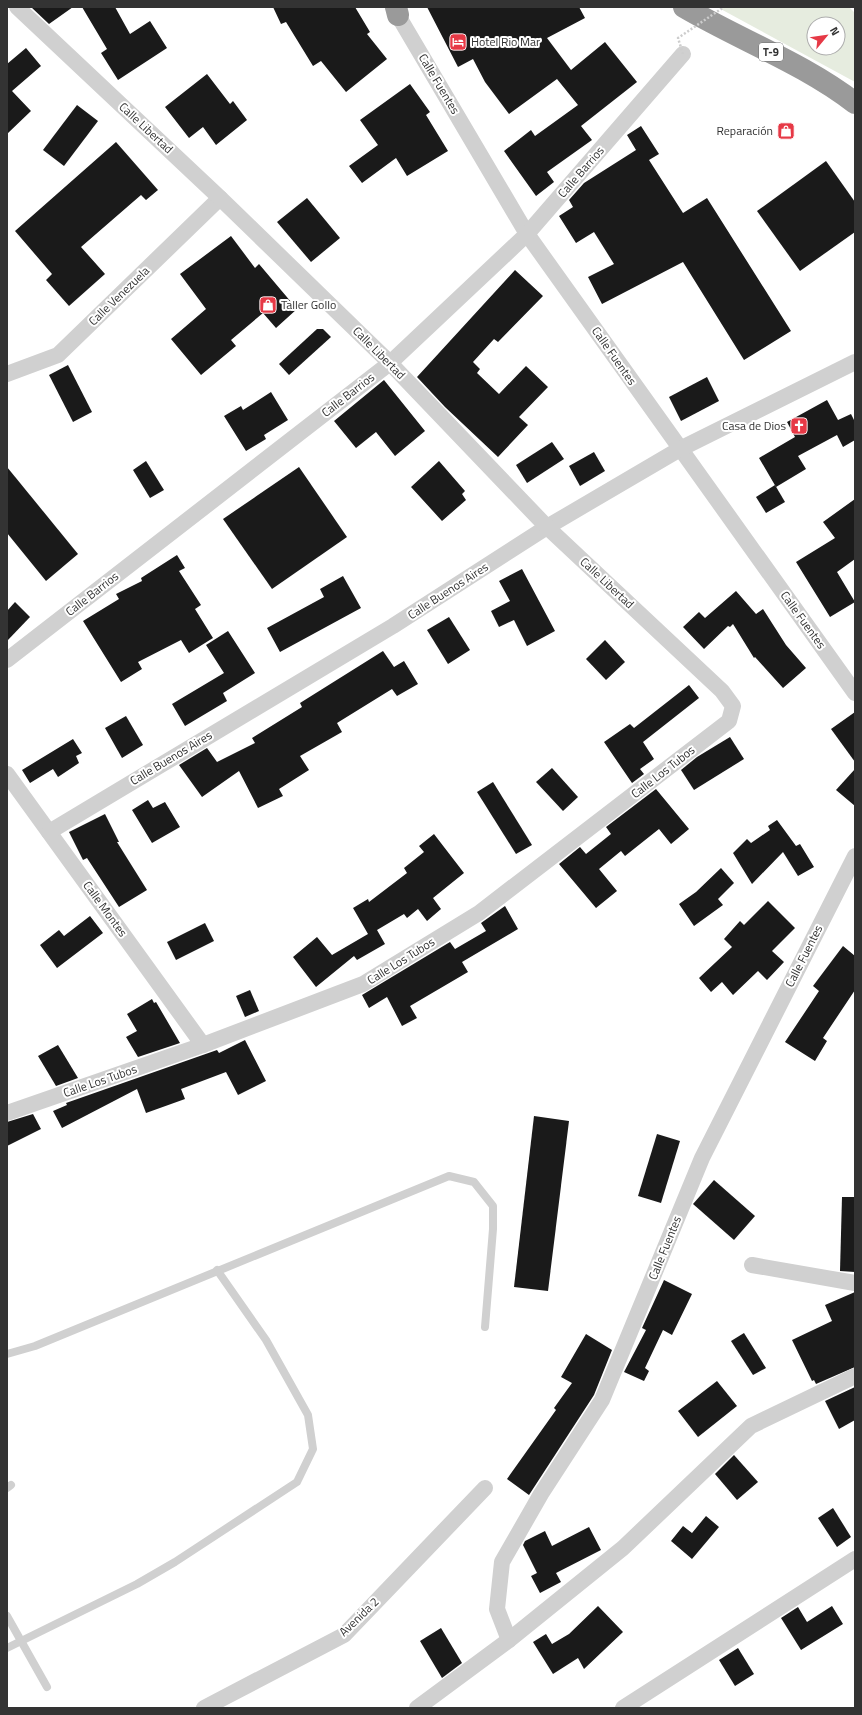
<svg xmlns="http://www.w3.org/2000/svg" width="862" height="1715" font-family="'Titillium Web',sans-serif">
<rect width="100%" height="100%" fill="#fff"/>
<path fill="#e6ecdf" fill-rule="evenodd" d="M717 7H849L855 13V82ZM814 24H838V48H814Z"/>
<g fill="#1a1a1a">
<path d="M31 7H73L49 24Z"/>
<path d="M82 7H115L130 34 150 21 167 48 118 80 101 53 107 49Z"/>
<path d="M273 7H355L370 32 367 34 387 59 346 92 321 61 313 66 286 22 281 24Z"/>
<path d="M427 7H579L585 18 547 38 571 70 605 42 637 82 581 126 592 140 547 172 554 182 536 196 504 151 531 130 535 136 578 105 557 79 509 114 485 82 473 59 458 67Z"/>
<path d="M26 48 41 66 12 91 31 111 7 134V64Z"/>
<path d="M207 74 230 104 233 101 247 120 216 145 203 127 189 138 165 107Z"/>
<path d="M410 84 430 112 426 115 448 151 407 176 396 158 362 183 349 166 378 145 360 120Z"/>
<path d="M77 105 98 121 64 166 43 150Z"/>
<path d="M641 126 659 154 649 160 683 213 707 198 791 331 744 360 683 262 602 304 588 277 614 264 594 232 576 243 559 216 573 207 569 200 584 183 636 150 627 135Z"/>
<path d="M116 142 158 190 146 200 141 195 81 247 105 274 69 306 46 280 52 274 15 231Z"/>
<path d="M826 161 855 202V232L800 271 757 211Z"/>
<path d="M307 198 340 238 311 262 277 222Z"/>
<path d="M231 236 255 268 259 264 297 309 276 328 263 313 231 340 236 346 201 375 171 339 206 309 180 274Z"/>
<path d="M515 270 543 296 498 342 494 339 473 362 480 369 477 373 499 394 526 366 548 387 519 417 528 425 498 457 445 407 417 377Z"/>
<path d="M317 329H323L331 337 289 375 279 364Z"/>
<path d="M68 365 92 412 73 422 49 375Z"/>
<path d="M707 377 719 401 681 421 669 397Z"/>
<path d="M384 380 425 431 395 456 376 432 356 448 334 421Z"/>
<path d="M271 392 288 420 264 435 266 439 246 451 224 416 241 406 243 410Z"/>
<path d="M827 400 838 420 851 414 855 422V440L843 447 837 435 798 456 806 469 776 487 759 458 795 437 787 422Z"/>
<path d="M552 442 564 459 527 483 516 465Z"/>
<path d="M594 452 605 471 580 486 569 466Z"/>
<path d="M146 461 164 490 150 498 133 470Z"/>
<path d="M439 461 465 491 462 494 466 500 442 521 411 487Z"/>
<path d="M7 467 78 554 46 581 7 533Z"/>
<path d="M299 467 347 537 272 589 223 519Z"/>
<path d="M775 485 785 502 766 513 756 497Z"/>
<path d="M855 499V559L837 572 855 602 830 617 796 562 835 538 823 522Z"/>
<path d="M177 555 185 568 179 571 201 605 195 609 213 638 189 653 181 640 138 662 142 669 121 682 83 621 119 599 116 594 142 581 141 578Z"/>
<path d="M522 569 555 631 527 646 514 620 499 627 491 611 510 601 499 581Z"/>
<path d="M343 576 361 608 280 652 267 628 324 597 320 589Z"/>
<path d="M736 591 756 614 763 609 786 645 806 668 783 688 755 657 754 658 733 624 730 627 728 626 704 649 683 627 699 612 705 618Z"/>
<path d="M15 602 30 617 7 641V611Z"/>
<path d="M449 617 470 650 448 664 427 630Z"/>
<path d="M228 631 255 673 223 693 227 701 185 726 172 704 224 673 206 645Z"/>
<path d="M605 640 625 662 606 680 586 659Z"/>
<path d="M383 651 394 667 404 661 418 684 397 696 392 689 337 723 342 732 300 756 309 770 279 789 283 796 258 808 239 771 202 797 179 765 207 748 217 762 255 743 252 738 302 707 300 703Z"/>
<path d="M689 685 699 698 643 742 654 759 640 769 644 774 632 783 604 742 630 724 634 728Z"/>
<path d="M855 712V762L831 729Z"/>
<path d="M126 716 143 745 122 758 105 728Z"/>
<path d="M730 737 744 759 694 790 681 770 697 757Z"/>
<path d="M73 739 82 753 76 756 79 763 58 777 53 769 30 783 22 770Z"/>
<path d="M552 768 578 797 563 811 536 782Z"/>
<path d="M855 769V806L836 790Z"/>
<path d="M493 782 532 845 516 854 477 792Z"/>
<path d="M656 789 689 829 671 844 659 829 625 856 621 851 599 869 617 891 596 908 559 864 580 847 586 854 611 834 606 827Z"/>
<path d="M148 800 153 808 165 802 180 827 152 843 132 810Z"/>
<path d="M105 814 119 842H117L147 890 119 907 87 858 83 860 69 832Z"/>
<path d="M777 820 796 846 800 844 814 867 798 876 783 852 752 884 733 853 747 839 751 843 770 830 768 826Z"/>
<path d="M434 834 464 873 433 898 441 909 427 921 418 909 407 918 404 914 377 930 385 944 357 960 354 956 316 987 293 957 317 937 332 955 368 934 353 908 368 899 369 902 407 873 404 868 424 852 419 846Z"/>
<path d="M721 868 734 883 718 899 723 905 694 926 679 904 696 892Z"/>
<path d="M768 901 795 928 772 951 784 962 767 980 758 971 733 995 722 982 711 992 699 978 732 947 724 939 740 921 744 925Z"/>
<path d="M505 906 518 929 462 962 468 972 410 1006 417 1018 402 1026 387 997 369 1008 362 995 450 942 455 949 486 931 481 923Z"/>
<path d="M90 916 103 933 57 968 40 945 59 930 64 936Z"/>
<path d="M205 923 214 941 176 960 167 942Z"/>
<path d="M843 946 855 956V990L823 1038 827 1041 815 1061 785 1042 819 991 813 986Z"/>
<path d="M250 990 259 1011 245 1017 236 996Z"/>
<path d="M152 999 154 1003 156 1002 180 1043 138 1057 126 1037 137 1031 127 1014Z"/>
<path d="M245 1040 266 1081 238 1095 226 1072 181 1089 185 1099 146 1113 137 1089 62 1128 53 1111 67 1105 66 1103 217 1050 219 1053Z"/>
<path d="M58 1045 78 1078 56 1086 38 1056Z"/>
<path d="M33 1114 41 1129 7 1146V1122Z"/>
<path d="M534 1116 569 1121 548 1291 514 1287Z"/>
<path d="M657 1134 680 1141 661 1203 638 1196Z"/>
<path d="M714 1180 755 1216 734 1240 693 1204Z"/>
<path d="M842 1197H855V1272L840 1271Z"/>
<path d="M664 1280 692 1294 672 1335 663 1330 645 1368 649 1371 644 1381 624 1372 646 1330 642 1328Z"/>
<path d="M855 1292V1367L816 1384 814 1380 812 1381 792 1340 832 1321 825 1305Z"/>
<path d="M744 1333 766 1368 753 1375 731 1341Z"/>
<path d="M586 1334 612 1350 594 1395 529 1495 507 1479 556 1410 554 1408 572 1383 561 1377Z"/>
<path d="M717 1381 737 1406 698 1437 678 1411Z"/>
<path d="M855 1387V1420L839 1429 825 1401Z"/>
<path d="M734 1455 758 1482 737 1500 715 1474Z"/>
<path d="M833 1508 851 1537 837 1547 818 1518Z"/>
<path d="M706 1516 719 1527 692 1559 671 1541 683 1526 692 1533Z"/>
<path d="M589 1527 601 1550 556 1573 561 1582 540 1593 531 1576 537 1573 523 1545 525 1541 545 1531 552 1546Z"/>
<path d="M598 1606 623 1632 584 1669 578 1658 553 1674 533 1642 546 1634 552 1644 569 1634Z"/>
<path d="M832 1606 843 1624 801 1650 781 1618 798 1607 807 1622Z"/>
<path d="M441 1628 462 1663 442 1678 420 1641Z"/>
<path d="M738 1648 754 1674 735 1686 719 1660Z"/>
</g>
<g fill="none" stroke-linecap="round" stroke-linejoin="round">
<g stroke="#d0d0d0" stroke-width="8">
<path d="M7 1354 35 1346 449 1176 474 1182 493 1206V1229L485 1327"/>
<path d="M7 1488 11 1485"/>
<path d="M7 1616 47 1687"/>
<path d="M7 1648 137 1584 175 1562 297 1482 313 1449 308 1415 266 1340 217 1270"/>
</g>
<g stroke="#d0d0d0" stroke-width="16">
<path d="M393 7 527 234 855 693"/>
<path d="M7 374 58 355 220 198"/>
<path d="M7 660 390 363 527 234 683 54"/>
<path d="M7 774 203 1045"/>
<path d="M49 832 393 626 547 527 680 449 855 362"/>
<path d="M7 1113 203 1045 363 984 479 913 729 721 733 706 722 691 547 527 390 363 220 198 17 7"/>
<path d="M752 1265 855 1283"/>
<path d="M509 1640 497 1609 502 1562 541 1494 602 1400 702 1158 855 856"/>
<path d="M204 1708 344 1635 485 1488"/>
<path d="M417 1708 509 1640 623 1548 751 1426 855 1376"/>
<path d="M623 1708 855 1559"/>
</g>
<g stroke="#9a9a9a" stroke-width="22">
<path d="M396 7 398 15"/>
<path d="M684 7C740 40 803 63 855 103"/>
</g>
<path stroke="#cdcdcd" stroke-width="2.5" stroke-dasharray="2 2" stroke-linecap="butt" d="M683 54 678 38 724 7"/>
</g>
<defs>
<symbol id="hotel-square" viewBox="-11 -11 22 22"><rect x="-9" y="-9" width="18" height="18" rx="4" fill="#e63946" stroke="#fff"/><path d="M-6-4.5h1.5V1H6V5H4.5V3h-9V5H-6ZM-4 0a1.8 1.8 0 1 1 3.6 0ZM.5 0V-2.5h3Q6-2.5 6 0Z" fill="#fff"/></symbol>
<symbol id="shop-square" viewBox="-11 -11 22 22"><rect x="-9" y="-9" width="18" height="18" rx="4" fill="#e63946" stroke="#fff"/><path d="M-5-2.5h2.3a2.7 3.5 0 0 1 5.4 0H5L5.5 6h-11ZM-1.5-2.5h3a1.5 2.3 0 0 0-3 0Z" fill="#fff"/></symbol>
<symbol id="church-square" viewBox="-11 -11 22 22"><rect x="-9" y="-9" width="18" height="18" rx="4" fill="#e63946" stroke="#fff"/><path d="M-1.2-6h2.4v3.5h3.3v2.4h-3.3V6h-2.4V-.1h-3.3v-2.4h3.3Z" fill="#fff"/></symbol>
</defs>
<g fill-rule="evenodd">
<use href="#hotel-square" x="448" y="32" width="20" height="20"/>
<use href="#shop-square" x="776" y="121" width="20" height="20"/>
<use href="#shop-square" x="258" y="295" width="20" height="20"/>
<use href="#church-square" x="789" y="416" width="20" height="20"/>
</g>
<g text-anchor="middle" stroke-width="4" stroke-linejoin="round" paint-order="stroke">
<rect fill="#fff" stroke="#707070" stroke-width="1" x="759" y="43" width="24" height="18" rx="3"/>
<g font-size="11" font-weight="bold" fill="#333">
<text x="771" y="56">T-9</text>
</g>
<g font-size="12" fill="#333" stroke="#fff" text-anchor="start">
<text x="471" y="46">Hotel Rio Mar</text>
<text x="773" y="135" text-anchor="end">Reparación</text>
<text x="281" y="309">Taller Gollo</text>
<text x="786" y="430" text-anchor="end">Casa de Dios</text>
</g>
<g font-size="12" fill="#333" stroke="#fff">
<text transform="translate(439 84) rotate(59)" y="4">Calle Fuentes</text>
<text transform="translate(146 128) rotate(43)" y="4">Calle Libertad</text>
<text transform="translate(581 172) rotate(-49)" y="4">Calle Barrios</text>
<text transform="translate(119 296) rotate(-44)" y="4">Calle Venezuela</text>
<text transform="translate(379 353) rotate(45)" y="4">Calle Libertad</text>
<text transform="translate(614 356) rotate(55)" y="4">Calle Fuentes</text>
<text transform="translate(348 395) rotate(-38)" y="4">Calle Barrios</text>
<text transform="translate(607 583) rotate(43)" y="4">Calle Libertad</text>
<text transform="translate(448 591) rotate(-33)" y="4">Calle Buenos Aires</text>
<text transform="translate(92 594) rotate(-38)" y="4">Calle Barrios</text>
<text transform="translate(803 620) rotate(54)" y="4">Calle Fuentes</text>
<text transform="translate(171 758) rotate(-31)" y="4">Calle Buenos Aires</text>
<text transform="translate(663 772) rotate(-38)" y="4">Calle Los Tubos</text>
<text transform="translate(105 909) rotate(54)" y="4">Calle Montes</text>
<text transform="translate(804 956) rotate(-63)" y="4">Calle Fuentes</text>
<text transform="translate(401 961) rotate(-32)" y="4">Calle Los Tubos</text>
<text transform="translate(100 1081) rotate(-19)" y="4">Calle Los Tubos</text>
<text transform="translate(665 1248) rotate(-68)" y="4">Calle Fuentes</text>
<text transform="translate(359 1617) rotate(-44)" y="4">Avenida 2</text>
</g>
</g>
<rect width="862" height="1715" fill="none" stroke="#333333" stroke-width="16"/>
<g transform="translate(826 36) rotate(61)"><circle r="19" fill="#ffffff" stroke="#adadad"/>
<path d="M0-3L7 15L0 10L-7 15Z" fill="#e63946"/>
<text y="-6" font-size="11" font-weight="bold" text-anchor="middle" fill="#333333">N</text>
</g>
</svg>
